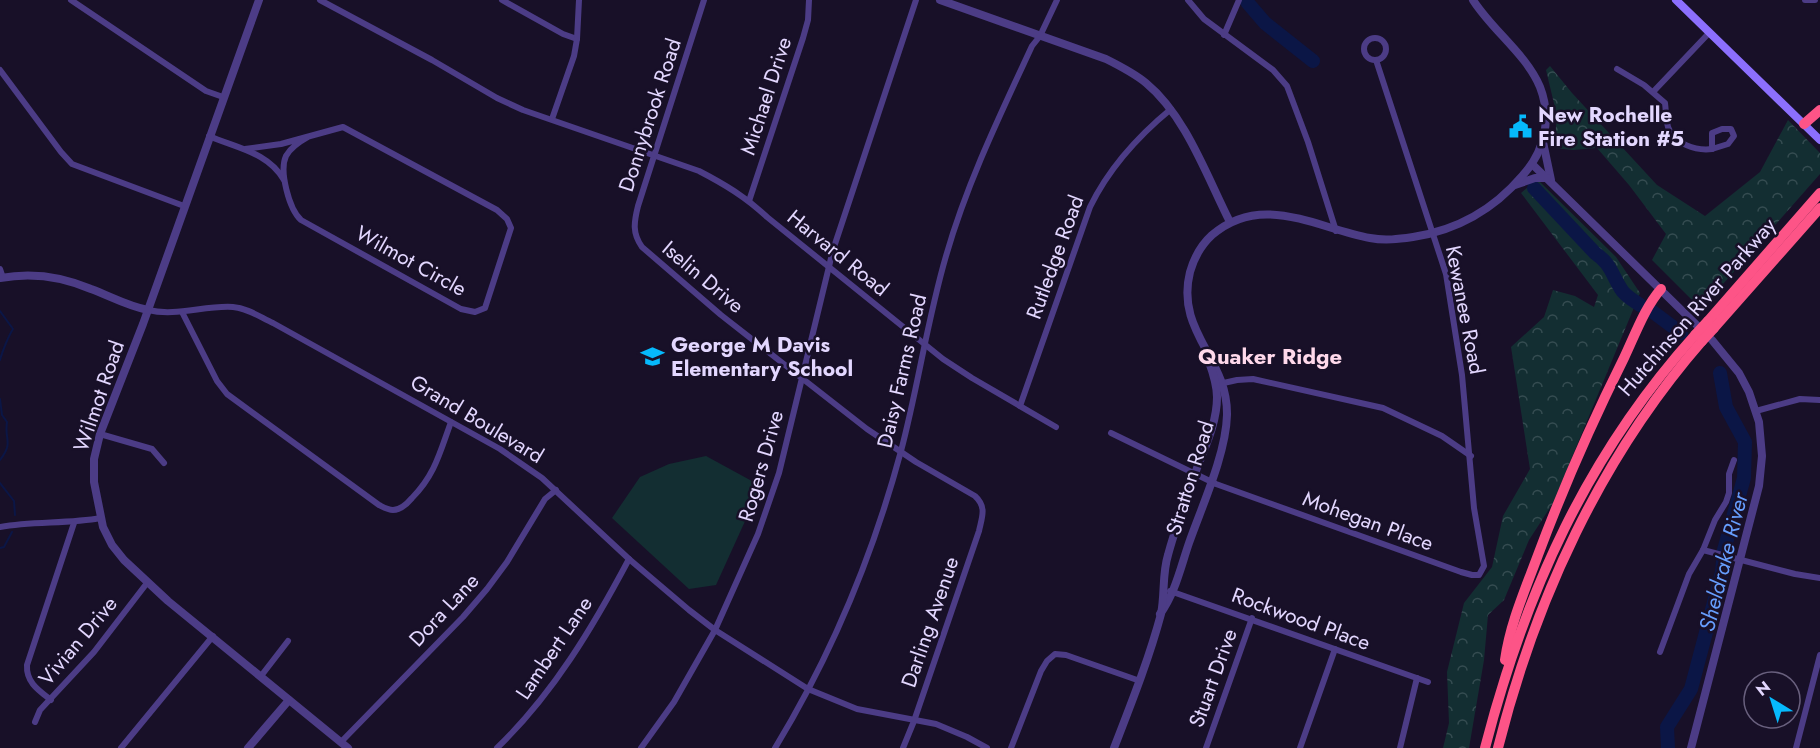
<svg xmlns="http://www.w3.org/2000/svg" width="1820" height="748" font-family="Jost,sans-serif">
<defs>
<pattern id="forest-crowns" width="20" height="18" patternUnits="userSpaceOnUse" patternTransform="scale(1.5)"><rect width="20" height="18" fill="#132e32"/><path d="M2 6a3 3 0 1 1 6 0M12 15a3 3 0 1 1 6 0" fill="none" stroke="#354c51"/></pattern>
</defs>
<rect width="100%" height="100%" fill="#181028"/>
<path fill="#132e32" d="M706 456 761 486 716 585 689 589 612 518 640 477 669 464Z"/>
<g fill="url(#forest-crowns)">
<path d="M1550 66 1572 93 1657 185 1705 216 1760 172 1788 120 1820 153V174L1701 309 1652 260 1666 234 1629 185 1597 148 1573 150 1554 148 1557 116 1546 70Z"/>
<path d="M1537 179 1616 257 1640 293 1553 503 1529 540 1504 600 1488 615 1484 660 1469 748H1443L1449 723 1447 672 1464 603 1492 567 1503 516 1530 469 1511 347 1544 317 1553 290 1575 296 1594 307 1598 295 1521 193Z"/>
</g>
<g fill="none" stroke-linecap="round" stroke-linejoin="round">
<g stroke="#0b1646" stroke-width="2">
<path d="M0 311 13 329C9 335 2 352 0 360"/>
<path d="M0 399 2 415 7 422C4 440 14 442 0 460"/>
<path d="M0 483 14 501 15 515"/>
<path d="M0 548 4 547 12 532"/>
</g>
<g stroke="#0b1646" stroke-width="14">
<path d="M1247 2 1265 23 1313 61"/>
<path d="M1534 188 1595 253C1611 264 1611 273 1621 289 1625 296 1633 300 1640 305"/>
<path d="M1653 312 1681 333"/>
<path d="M1668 748 1667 727 1691 689 1722 572 1724 550 1744 478 1745 442 1726 407 1720 373"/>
</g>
<g stroke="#4c3c86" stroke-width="6">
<path d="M71 0 206 91 223 97"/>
<path d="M320 0 432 60 497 98 523 110 699 171C724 184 746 197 767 217L943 359 972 378 1056 427"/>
<path d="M502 0 563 34 577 39"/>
<path d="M704 0 638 206C634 222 632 233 642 247L721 315 867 429 916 462 975 496C987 507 982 517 979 531L914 721 903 748"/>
<path d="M1188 0 1204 19 1273 70 1287 86 1308 142 1336 231"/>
<path d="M1805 0H1815"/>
<path d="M1224 35 1239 0"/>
<circle cx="1375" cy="49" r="11"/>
<path d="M1617 69 1644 85 1665 103C1666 111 1666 119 1668 127 1674 144 1696 151 1712 149"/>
<path d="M0 70 61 152 72 164 184 206"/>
<path d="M1653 92 1709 33"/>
<path d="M552 119 574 56 577 39 579 0"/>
<path d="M1722 129H1731L1734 136 1728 144 1712 149V133Z"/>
<path d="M209 136C236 148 268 152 284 180"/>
<path d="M245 149 281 144 343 127 497 210 507 219 511 228 485 308 475 312 461 309 301 220C289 209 279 171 286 156 291 147 299 142 308 137"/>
<path d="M749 201 803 38 808 20 809 0"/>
<path d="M0 269 3 278"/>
<path d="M148 310C176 317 205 305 233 307 247 308 260 317 273 323L500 449 542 478 629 559 689 610 715 630 808 689 857 709 936 724 967 737 987 748"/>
<path d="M182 312 217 381 227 394 379 505C383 507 388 510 393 510 401 510 407 504 412 498 435 475 440 452 451 422"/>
<path d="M1219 384 1237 380 1253 379 1383 408 1442 436 1471 456"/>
<path d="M1020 406 1090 207C1109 168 1137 137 1171 109"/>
<path d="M1756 411 1800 399 1820 400"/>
<path d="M1111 433 1216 484 1461 572 1472 575H1479L1484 566 1474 508 1462 375 1446 274 1376 60"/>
<path d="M100 434 152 449 164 463"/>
<path d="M0 527C33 521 67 524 101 518"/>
<path d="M1703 550 1795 574 1820 578"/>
<path d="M1170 591 1428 682"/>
<path d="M1660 652 1689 574 1703 550 1715 520 1726 502 1729 493V474L1734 460"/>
<path d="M261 676 288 641"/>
<path d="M51 700C38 690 26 682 27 665L74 523"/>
<path d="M35 722 40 710 94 652 147 583"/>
<path d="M341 742 463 617 487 589 507 562 545 499 556 490"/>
<path d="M121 748 213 636"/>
<path d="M497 748C553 694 593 627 629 559"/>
<path d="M641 748 674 702 715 630 758 534 779 473 833 250 916 0"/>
<path d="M775 748C831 656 873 555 901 451 918 387 927 321 946 256 967 183 1000 115 1032 46L1040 36 1057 0"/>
<path d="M1011 748 1041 671 1047 661 1055 654 1066 655 1140 681"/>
<path d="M1206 748 1252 618"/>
<path d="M1300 748 1335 649"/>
<path d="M1400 748 1417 678"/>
<path d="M1796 748 1820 655"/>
</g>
<g stroke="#4c3c86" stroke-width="8">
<path d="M259 0 143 324 100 434 94 459V482L103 527 112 545 124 560 168 601 348 748"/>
<path d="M940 0 1106 59C1120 66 1134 73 1146 83 1186 116 1207 177 1230 222"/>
<path d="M1543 142 1551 180"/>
<path d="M1532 164 1712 340 1739 373 1749 392 1759 422 1762 456 1759 486 1691 748"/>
<path d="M1515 185 1535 178H1547"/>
<path d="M0 278C32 272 61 276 91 289 110 296 127 306 148 310"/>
<path d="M1160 614C1175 594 1181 566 1189 543 1202 506 1226 454 1227 415 1228 358 1175 332 1190 272 1194 258 1201 245 1212 235 1262 192 1316 228 1370 238 1385 241 1399 239 1413 237 1458 230 1493 210 1523 175 1545 151 1552 118 1540 87 1527 55 1492 30 1473 0"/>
<path d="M248 748 289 700"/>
<path d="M1114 748C1131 704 1149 659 1161 614 1165 594 1162 574 1168 555 1176 525 1187 497 1197 468 1206 445 1217 422 1217 397 1217 385 1213 373 1209 362"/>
</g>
<path stroke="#8c6ffd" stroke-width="8" d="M1676 0 1820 140"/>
<g stroke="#fd5487" stroke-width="10">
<path d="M1804 124 1820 110"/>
<path d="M1708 321 1820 193"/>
<path d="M1714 328 1820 208"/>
<path d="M1505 660C1510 624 1525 590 1538 555 1563 488 1592 422 1624 358 1635 335 1645 307 1661 289"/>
<path d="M1485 748C1525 593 1587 455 1695 335"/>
<path d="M1498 748C1535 600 1601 457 1702 341"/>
</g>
<g stroke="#fd5487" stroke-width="10">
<path d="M1695 335 1708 321"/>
<path d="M1702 341 1714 328"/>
</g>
</g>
<defs>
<symbol id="civic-bare" viewBox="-9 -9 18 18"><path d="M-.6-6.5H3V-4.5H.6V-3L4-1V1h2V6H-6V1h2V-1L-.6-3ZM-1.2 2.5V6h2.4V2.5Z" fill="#06b9fc" stroke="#181028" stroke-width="2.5" paint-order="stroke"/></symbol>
<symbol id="school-bare" viewBox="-9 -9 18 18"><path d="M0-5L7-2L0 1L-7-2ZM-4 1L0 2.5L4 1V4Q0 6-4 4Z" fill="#06b9fc" stroke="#181028" stroke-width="2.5" paint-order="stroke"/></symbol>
</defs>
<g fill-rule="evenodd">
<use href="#civic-bare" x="1504" y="110" width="33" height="33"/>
<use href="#school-bare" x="636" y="340" width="33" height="33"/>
</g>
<g text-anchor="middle" stroke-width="5" stroke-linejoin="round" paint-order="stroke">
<g font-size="21" fill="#e3d7ff" stroke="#181028">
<text transform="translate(766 96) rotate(-72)" y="7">Michael Drive</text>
<text transform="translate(650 115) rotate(-72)" y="7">Donnybrook Road</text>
<text transform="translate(838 253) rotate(39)" y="7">Harvard Road</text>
<text transform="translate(1055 257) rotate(-70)" y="7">Rutledge Road</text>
<text transform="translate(411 261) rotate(29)" y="7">Wilmot Circle</text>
<text transform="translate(703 277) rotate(40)" y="7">Iselin Drive</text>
<text transform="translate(1697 307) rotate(-49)" y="7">Hutchinson River Parkway</text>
<text transform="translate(1465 310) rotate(79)" y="7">Kewanee Road</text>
<text transform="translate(902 371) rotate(-77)" y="7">Daisy Farms Road</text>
<text transform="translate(99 396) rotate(-71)" y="7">Wilmot Road</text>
<text transform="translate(477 419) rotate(31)" y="7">Grand Boulevard</text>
<text transform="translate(761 466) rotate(-74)" y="7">Rogers Drive</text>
<text transform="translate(1190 478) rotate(-73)" y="7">Stratton Road</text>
<text transform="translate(1368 521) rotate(20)" y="7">Mohegan Place</text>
<text transform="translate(444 610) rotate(-47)" y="7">Dora Lane</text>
<text transform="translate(1301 619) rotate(20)" y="7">Rockwood Place</text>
<text transform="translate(930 622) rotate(-71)" y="7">Darling Avenue</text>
<text transform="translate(78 641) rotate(-50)" y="7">Vivian Drive</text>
<text transform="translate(554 648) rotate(-56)" y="7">Lambert Lane</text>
<text transform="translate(1213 678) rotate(-70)" y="7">Stuart Drive</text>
</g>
<g font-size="21" font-weight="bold" fill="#e3d7ff" stroke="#181028" text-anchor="start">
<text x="1538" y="122">New Rochelle<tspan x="1538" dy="24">Fire Station #5</tspan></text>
<text x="671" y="352">George M Davis<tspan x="671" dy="24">Elementary School</tspan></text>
</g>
<g font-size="22" font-weight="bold" fill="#ffd9eb" stroke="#181028">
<text x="1270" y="364">Quaker Ridge</text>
</g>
<g font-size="22" font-style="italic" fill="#669dfd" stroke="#181028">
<text transform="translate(1723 562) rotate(-76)" y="8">Sheldrake River</text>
</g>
</g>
<g transform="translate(1772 700) rotate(322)"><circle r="28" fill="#181028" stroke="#69607e" stroke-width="1.5"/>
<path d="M0-4.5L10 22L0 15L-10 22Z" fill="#06b9fc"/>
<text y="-9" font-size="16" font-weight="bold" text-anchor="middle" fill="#e3d7ff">N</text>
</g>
</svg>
